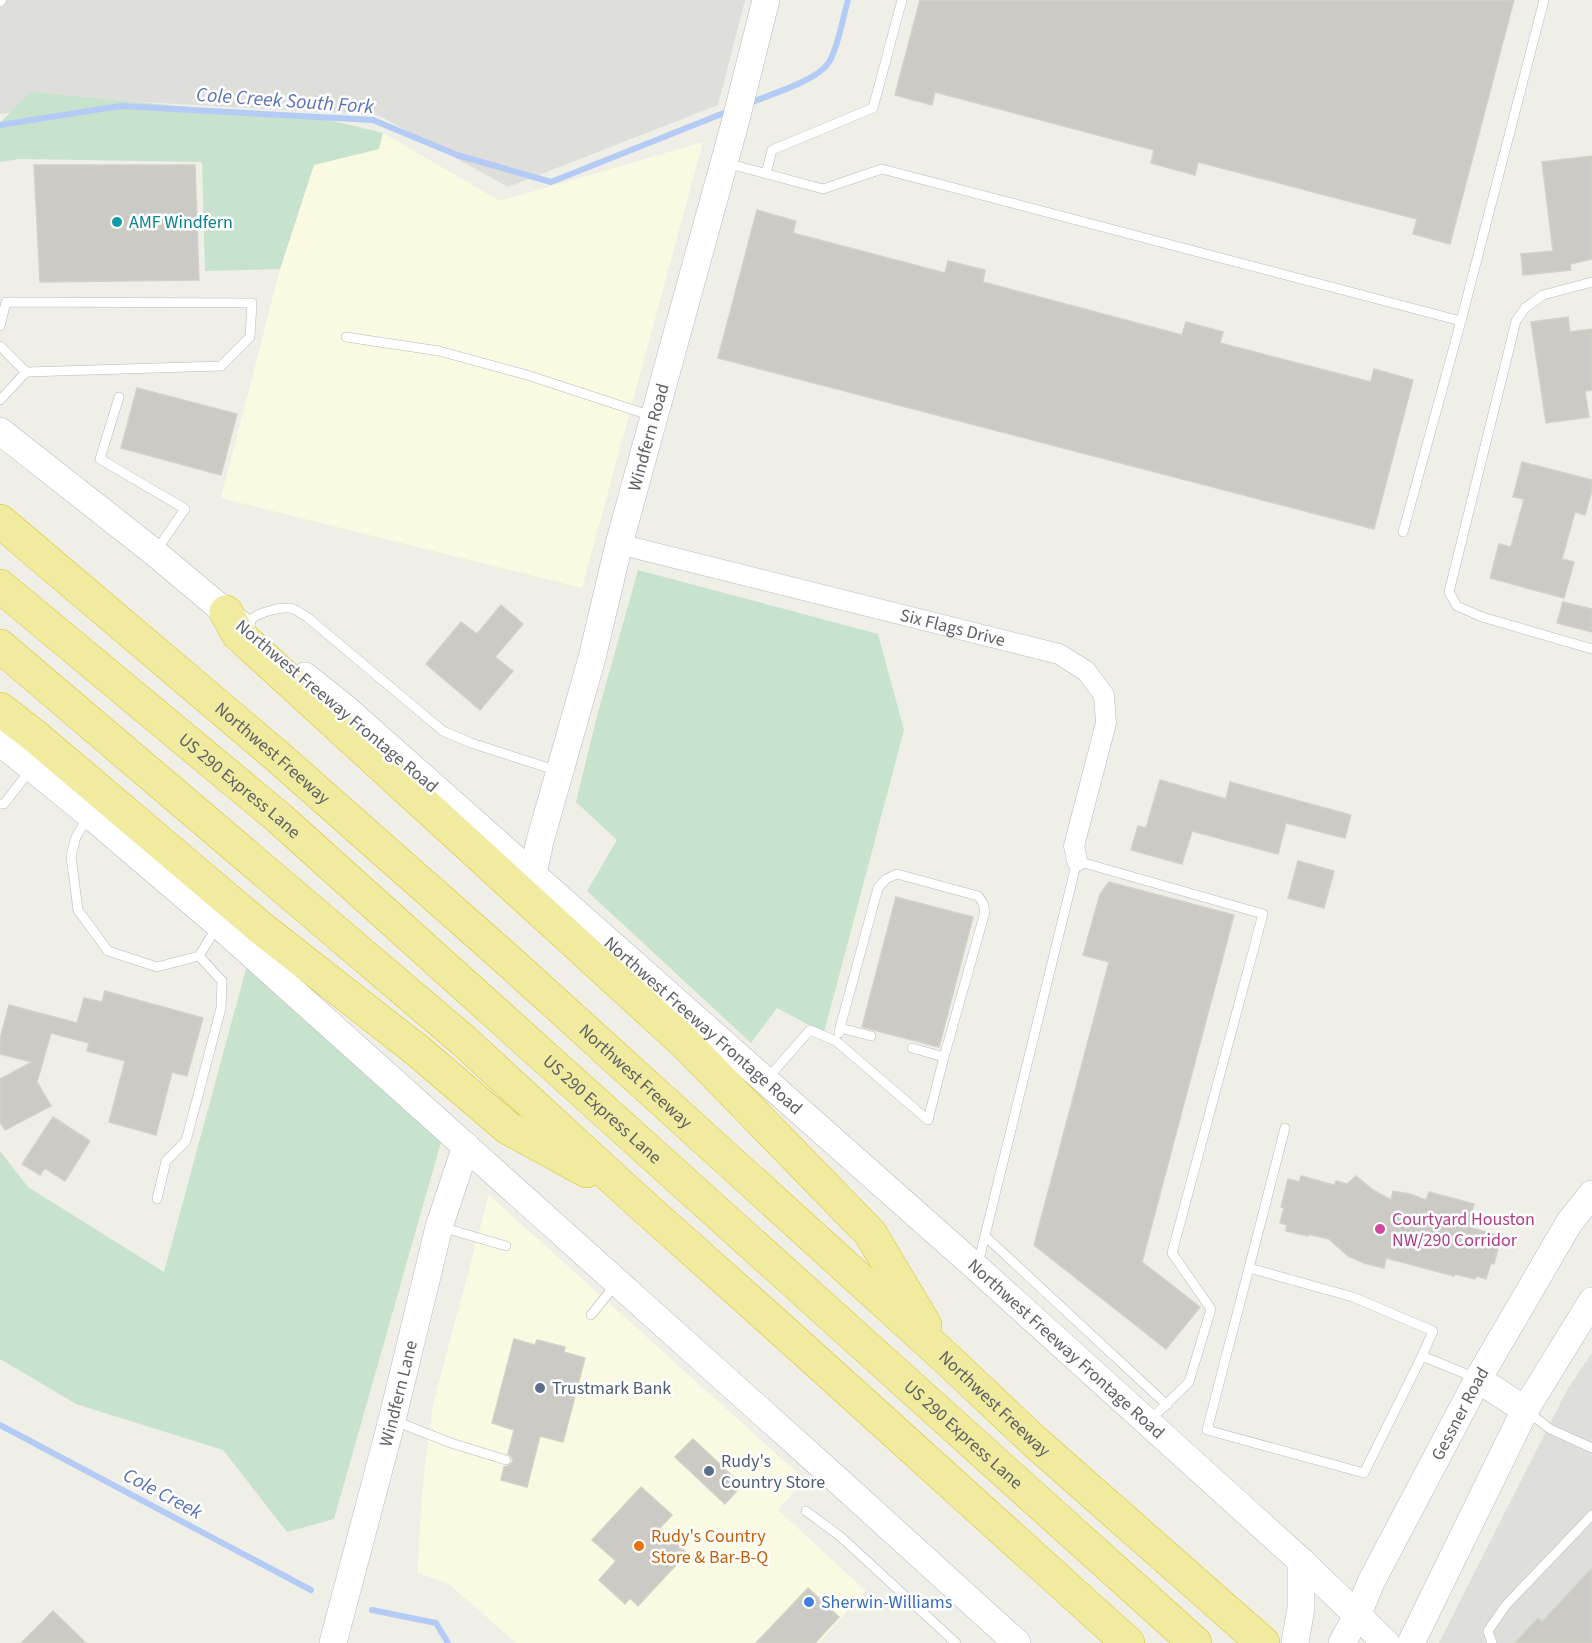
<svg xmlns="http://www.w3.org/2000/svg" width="1592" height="1643" font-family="'Source Sans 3',sans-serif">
<rect width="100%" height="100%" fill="#efefe8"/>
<g fill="#faf9e2">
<path d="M383 133 500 201 703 142 582 588 221 498 280 269 314 165 379 149Z"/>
<path d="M489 1195 805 1480 778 1510 866 1591 818 1643H516L448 1583 417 1573 423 1483 433 1404Z"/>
</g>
<g fill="#dededa">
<path d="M0 0H745L718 105 508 187 378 115 103 100 0 114Z"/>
<path d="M1592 1353V1643H1439L1568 1388Z"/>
</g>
<g fill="#c8e3cd">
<path d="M30 92 329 120 383 133 379 149 314 165 280 269 205 271 202 162 20 159 0 162V123Z"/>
<path d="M638 570 878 634 904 730 824 1033 777 1008 751 1043 587 891 617 840 576 802 597 716Z"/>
<path d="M247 965 443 1135 334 1519 287 1532 223 1450 76 1404 0 1359V1151L28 1187 164 1272Z"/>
</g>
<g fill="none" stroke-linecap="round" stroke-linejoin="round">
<g stroke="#b3cbf5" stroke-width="6">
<path d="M747 104C768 95 818 81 829 62 838 48 843 17 848 0"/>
<path d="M0 125 120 106 373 120 457 155 551 182 729 111"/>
<path d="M0 1425 311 1590"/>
<path d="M372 1610 436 1623 448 1643"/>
</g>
</g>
<g fill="#cbcac4" stroke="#d3d2c7" stroke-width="1.5">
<path d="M920 0H1514L1450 244 1413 234 1417 219 1198 162 1195 175 1151 163 1154 150 935 92 932 105 895 95Z"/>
<path d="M1592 156V259L1570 264 1571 270 1523 275 1521 254 1553 251 1542 162Z"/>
<path d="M34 165H195L199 280 40 282Z"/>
<path d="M757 210 796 221 793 233 945 273 948 261 985 270 983 282 1182 335 1186 322 1223 332 1220 343 1371 382 1374 369 1413 380 1374 529 718 358Z"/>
<path d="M1568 317 1570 332 1592 329V390L1585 391 1589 417 1546 423 1531 322Z"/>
<path d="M137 388 237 414 221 475 121 448Z"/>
<path d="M1522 462 1592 480V490L1585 515 1575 512 1562 559 1574 562 1564 598 1490 578 1499 544 1511 547 1524 499 1513 497Z"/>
<path d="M1563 602 1592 609V632L1557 623Z"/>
<path d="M501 605 523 624 495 657 513 671 480 710 426 664 461 622 477 634Z"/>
<path d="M1160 780 1226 799 1230 782 1351 815 1345 838 1286 823 1278 854 1192 831 1182 864 1131 850 1138 826 1146 828Z"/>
<path d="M1298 861 1334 871 1324 908 1288 898Z"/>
<path d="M1109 882 1234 915 1142 1262 1200 1307 1166 1349 1034 1245 1109 962 1083 955 1100 894Z"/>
<path d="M896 897 973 917 939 1047 862 1027Z"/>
<path d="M105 991 203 1018 187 1076 172 1072 156 1135 109 1122 125 1061 87 1051 89 1043 51 1033 37 1082 51 1106 5 1130 0 1122V1079L32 1062 0 1054V1039L9 1005 77 1023 84 998 102 1002Z"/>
<path d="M53 1117 90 1141 65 1181 45 1168 40 1175 22 1164Z"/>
<path d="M1301 1176 1334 1185 1336 1181 1347 1184 1356 1176 1373 1190 1391 1200 1393 1191 1410 1194 1426 1200 1429 1192 1474 1204 1468 1227 1501 1236 1494 1264 1491 1263 1486 1279 1477 1276 1475 1279 1455 1274 1454 1276 1386 1258 1384 1268 1364 1263 1348 1256 1329 1239 1308 1234V1236L1286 1231 1287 1225 1280 1223 1284 1208 1281 1207 1288 1179 1299 1182Z"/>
<path d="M514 1339 535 1345 537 1340 565 1347 564 1352 585 1358 563 1442 540 1436 527 1487 501 1480 504 1467 510 1465 513 1461 511 1456 508 1454 514 1430 492 1423Z"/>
<path d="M693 1439 742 1485 725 1504 675 1457Z"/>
<path d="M641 1487 672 1515 660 1528 687 1553 638 1606 630 1598 625 1604 599 1580 616 1561 592 1540Z"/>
<path d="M1592 1568V1643H1515L1538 1618 1542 1622Z"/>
<path d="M808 1588 839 1617 815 1643H756Z"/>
<path d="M53 1611 86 1643H21Z"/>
</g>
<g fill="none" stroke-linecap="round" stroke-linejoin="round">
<defs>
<g id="lane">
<path d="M0 2 2 0"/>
<path d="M726 163 823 189 882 169 1461 321 1544 0"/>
<path d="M766 174 772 150 873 108 902 0"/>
<path d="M1592 282 1543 295 1525 308 1516 321 1449 592 1457 606 1482 617 1592 649"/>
<path d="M0 326 6 302 252 303 250 337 221 366 26 372"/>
<path d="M346 337 439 351 527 375 652 416"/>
<path d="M0 346 26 372 0 400"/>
<path d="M119 397 100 459 185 509 156 551"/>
<path d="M1403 532 1461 321"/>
<path d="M245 624C255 614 275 607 290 608 296 609 302 614 307 617L443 731 471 743 558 771"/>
<path d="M0 804H4L31 769"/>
<path d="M88 817 76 837 71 856 78 910 108 951 157 967 199 956 217 927"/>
<path d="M840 1028 878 888 886 879 897 874 978 896 983 903 985 912 944 1057"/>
<path d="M839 1033 840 1028 871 1036"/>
<path d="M767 1079 810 1030 836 1041 928 1120 944 1057 912 1048"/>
<path d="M157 1199 166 1161 186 1141 221 1008 222 981 199 956"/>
<path d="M441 1227 506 1246"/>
<path d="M985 1236 1167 1405"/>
<path d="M978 1264 1077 861 1263 914 1172 1253 1211 1309 1189 1382 1149 1421"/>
<path d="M1249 1268 1285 1128"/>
<path d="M591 1315 616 1284"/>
<path d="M1422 1356 1433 1331 1353 1297 1249 1268 1207 1430 1364 1473 1422 1356 1476 1378"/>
<path d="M1527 1411 1550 1429 1592 1448"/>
<path d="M395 1421 451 1443 506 1460"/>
<path d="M806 1511 841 1537 956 1643"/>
<path d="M1492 1643 1488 1631 1506 1605 1592 1515"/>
</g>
<g id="street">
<path id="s1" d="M619 544 1059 654 1086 671 1104 695 1106 723 1074 846 1077 861"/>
</g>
<g id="secondary">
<path d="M0 431 155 553 242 626"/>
<path id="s2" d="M305 676 345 708 977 1268 1301 1561 1386 1643"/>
<path d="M0 742 90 815 219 925 832 1475 1017 1643"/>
<path id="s3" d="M533 874 540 841 592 658 619 544 735 123 766 0"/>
<path d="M1478 1379 1525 1410"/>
<path id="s4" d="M333 1643 392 1420 439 1227 466 1146"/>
<path d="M1295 1643 1301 1608V1561"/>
<path id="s5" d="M1342 1643 1358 1614 1371 1582 1478 1379 1569 1223 1592 1194"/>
<path d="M1411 1643 1525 1410 1592 1301"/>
</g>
<g id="highway">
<path id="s6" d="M0 521 277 756 510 962 945 1357 1034 1441 1263 1643"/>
<path id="s7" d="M0 586 278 817 1195 1643"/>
<path d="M226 612 238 634 686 1044 870 1233 925 1325"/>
<path d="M0 646 464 1041 631 1195 782 1330 1128 1643"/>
<path d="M0 709 36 737 261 928 418 1051 508 1128 587 1171"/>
</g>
</defs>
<use href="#lane" stroke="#b8b8bc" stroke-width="10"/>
<use href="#street" stroke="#b8b8bc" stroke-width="21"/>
<use href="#secondary" stroke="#b6b8bd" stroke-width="28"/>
<use href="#highway" stroke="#d9c41e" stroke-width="34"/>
<use href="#lane" stroke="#fff" stroke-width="9"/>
<use href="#street" stroke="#fff" stroke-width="20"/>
<use href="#secondary" stroke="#fff" stroke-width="27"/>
<use href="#highway" stroke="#f0eb9e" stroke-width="33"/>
</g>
<circle fill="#0f9aa8" stroke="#fff" stroke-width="2" cx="117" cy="222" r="6"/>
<circle fill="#d1479c" stroke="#fff" stroke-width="2" cx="1380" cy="1229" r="6"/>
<g fill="#5c6f8a" stroke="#fff" stroke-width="2">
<circle cx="540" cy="1388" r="6"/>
<circle cx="709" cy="1471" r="6"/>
</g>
<circle fill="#e8710a" stroke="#fff" stroke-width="2" cx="639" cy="1546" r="6"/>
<circle fill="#3f7fe0" stroke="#fff" stroke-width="2" cx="809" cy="1602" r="6"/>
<g text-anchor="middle" stroke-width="5" stroke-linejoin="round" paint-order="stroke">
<g font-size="18" fill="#0d838f" stroke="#fff" text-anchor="start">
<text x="129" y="228">AMF Windfern</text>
</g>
<g font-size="18" fill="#5f6166" stroke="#fff">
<text dy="6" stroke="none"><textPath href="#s3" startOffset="452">Windfern Road</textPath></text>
<text dy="6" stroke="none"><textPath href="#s1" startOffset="344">Six Flags Drive</textPath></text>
<text transform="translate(337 706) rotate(40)" y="6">Northwest Freeway Frontage Road</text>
<text dy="6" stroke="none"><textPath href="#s6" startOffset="358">Northwest Freeway</textPath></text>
<text dy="6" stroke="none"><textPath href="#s7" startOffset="312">US 290 Express Lane</textPath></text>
<text dy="6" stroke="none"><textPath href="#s2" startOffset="530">Northwest Freeway Frontage Road</textPath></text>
<text dy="6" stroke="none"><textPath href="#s6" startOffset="844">Northwest Freeway</textPath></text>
<text dy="6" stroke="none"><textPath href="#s7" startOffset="798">US 290 Express Lane</textPath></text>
<text dy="6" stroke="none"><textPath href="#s2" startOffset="1016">Northwest Freeway Frontage Road</textPath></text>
<text dy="6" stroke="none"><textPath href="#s4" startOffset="258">Windfern Lane</textPath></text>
<text dy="6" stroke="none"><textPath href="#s6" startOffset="1330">Northwest Freeway</textPath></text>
<text dy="6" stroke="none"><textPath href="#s5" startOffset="258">Gessner Road</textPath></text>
<text dy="6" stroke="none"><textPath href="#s7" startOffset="1284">US 290 Express Lane</textPath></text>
</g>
<g font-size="18" fill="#b23c85" stroke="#fff" text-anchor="start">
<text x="1392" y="1225">Courtyard Houston<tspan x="1392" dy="21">NW/290 Corridor</tspan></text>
</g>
<g font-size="18" fill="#4e5e75" stroke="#fff" text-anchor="start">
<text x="552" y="1394">Trustmark Bank</text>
<text x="721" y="1467">Rudy's<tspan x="721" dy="21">Country Store</tspan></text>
</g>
<g font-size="18" fill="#c56008" stroke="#fff" text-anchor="start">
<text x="651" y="1542">Rudy's Country<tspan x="651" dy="21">Store &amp; Bar-B-Q</tspan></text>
</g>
<g font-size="18" fill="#366cbe" stroke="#fff" text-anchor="start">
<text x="821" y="1608">Sherwin-Williams</text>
</g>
<g font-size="20" font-style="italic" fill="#5873b6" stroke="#fff">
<text transform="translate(285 100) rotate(4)" y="7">Cole Creek South Fork</text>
<text transform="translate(163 1493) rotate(28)" y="7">Cole Creek</text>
</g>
</g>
</svg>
